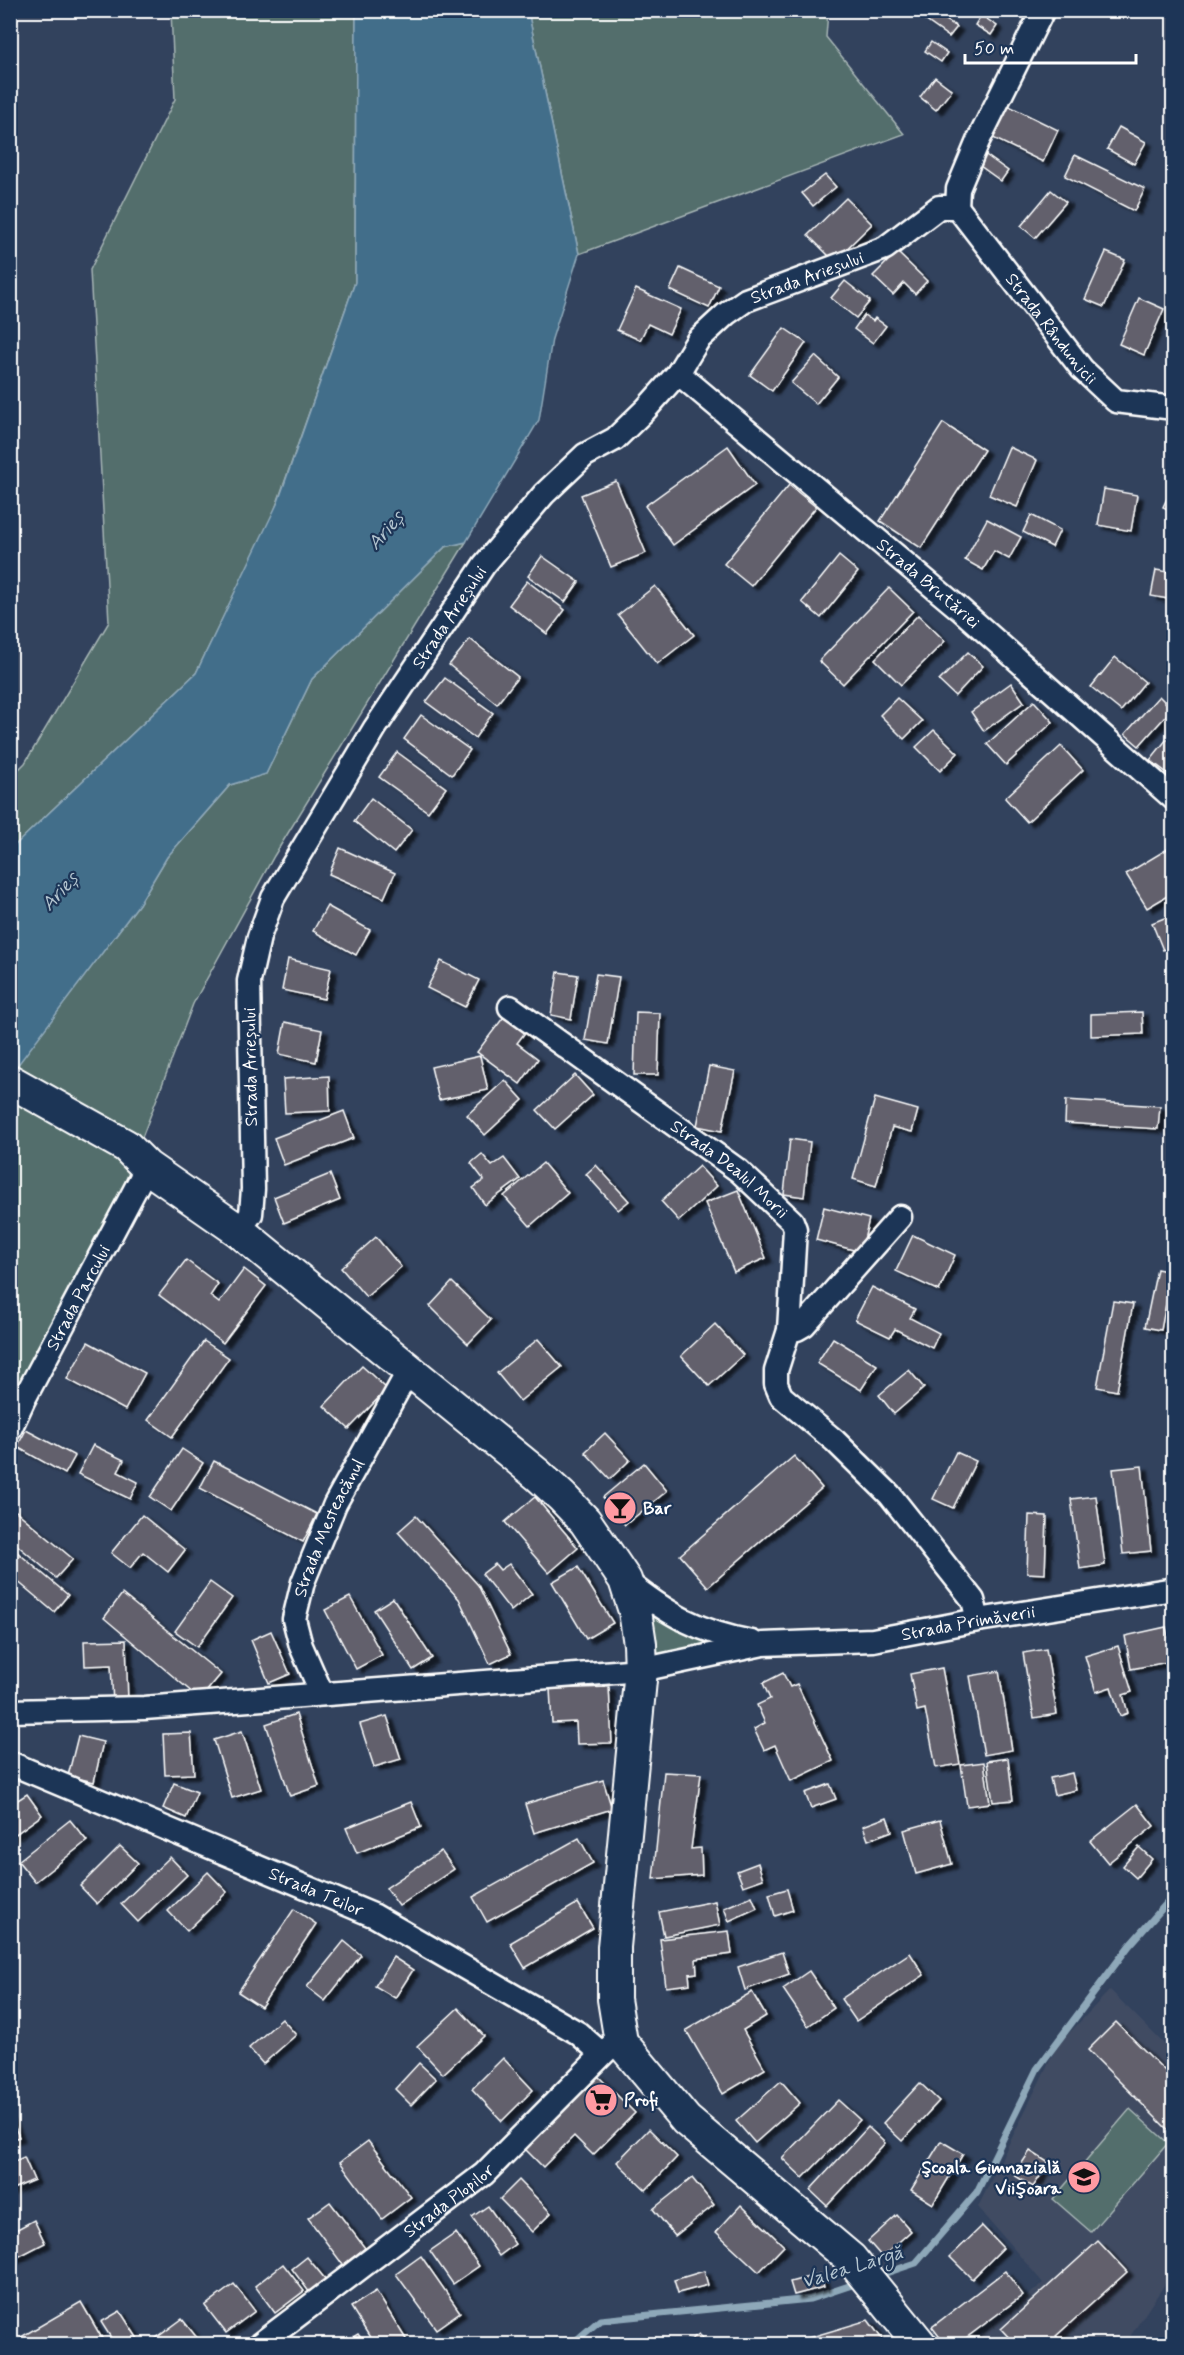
<svg xmlns="http://www.w3.org/2000/svg" width="1184" height="2355" font-family="Mynerve,sans-serif">
<defs>
<filter id="shadow"><feDropShadow dx="6" dy="4" stdDeviation="1.5" flood-color="#0009"/></filter>
</defs>
<rect width="100%" height="100%" fill="#32425d"/>
<filter id="ink" filterUnits="userSpaceOnUse"><feTurbulence type="fractalNoise" baseFrequency=".0167" numOctaves="2"/><feDisplacementMap in="SourceGraphic" scale="12" xChannelSelector="R" yChannelSelector="G"/><feConvolveMatrix kernelMatrix="1 2 1 2 8 2 1 2 1" color-interpolation-filters="sRGB"/></filter>
<g filter="url(#ink)">
<path fill="#404b62" d="M1110 1990 1173 2053V2272L1125 2344H971L1043 2283 978 2207 1057 2046Z"/>
<g fill="#526e6c" stroke="#a8b6b6" stroke-width="1.5">
<path d="M171 11H356L355 282 274 512 196 673 11 849V777L25 763 109 622 90 270 175 99Z"/>
<path d="M528 11H828L826 37 904 134 579 254Z"/>
<path d="M466 542 274 856 193 1004 125 1182 11 1436V1073L139 904 167 857 230 785 266 774 312 679 445 547Z"/>
<path d="M644 1605 677 1631 725 1643 654 1662Z"/>
<path d="M1130 2109 1168 2143 1091 2232 1053 2199Z"/>
</g>
<path fill="#436e8a" stroke="#8ea8b9" stroke-width="1.5" d="M356 11H528L579 254 552 339 539 420 466 542 445 547 312 679 266 774 230 785 167 857 139 904 11 1074V849L196 673 278 502 355 282Z"/>
<g fill="none" stroke-linecap="round" stroke-linejoin="round">
<g stroke="#8ea8b9" stroke-width="7">
<path d="M877 2276 916 2263 977 2192 1037 2069 1129 1946 1174 1895"/>
<path d="M572 2344 600 2320 810 2299 858 2283"/>
</g>
</g>
<g fill="#62606c" stroke="#fff" stroke-width="1.5" filter="url(#shadow)">
<path d="M931 10 957 27 949 37 925 20Z"/>
<path d="M981 15 997 26 991 35 975 25Z"/>
<path d="M931 42 947 53 941 62 925 51Z"/>
<path d="M935 77 952 90 936 110 920 97Z"/>
<path d="M1007 105 1058 130 1043 162 991 137Z"/>
<path d="M1119 127 1146 142 1134 164 1107 149Z"/>
<path d="M983 153 1008 171 1001 181 976 163Z"/>
<path d="M1075 155 1145 189 1134 211 1065 176Z"/>
<path d="M825 175 836 187 813 206 802 193Z"/>
<path d="M1051 190 1066 202 1035 238 1021 226Z"/>
<path d="M846 198 872 224 834 261 808 235Z"/>
<path d="M897 252 927 281 915 294 904 283 893 295 873 276Z"/>
<path d="M1106 252 1125 260 1104 307 1085 299Z"/>
<path d="M680 268 719 286 709 308 670 290Z"/>
<path d="M845 281 870 301 856 318 831 298Z"/>
<path d="M636 289 681 309 669 334 648 324 640 340 617 330Z"/>
<path d="M1139 298 1164 309 1144 355 1119 344Z"/>
<path d="M864 315 873 321 875 318 886 326 873 343 854 329Z"/>
<path d="M784 328 806 343 772 391 750 375Z"/>
<path d="M815 356 838 377 816 404 791 383Z"/>
<path d="M943 423 984 450 921 548 880 521Z"/>
<path d="M728 446 755 485 673 545 645 506Z"/>
<path d="M1009 447 1037 460 1017 507 989 495Z"/>
<path d="M616 481 646 553 611 567 581 495Z"/>
<path d="M1174 484V512L1163 507Z"/>
<path d="M789 485 816 507 751 586 724 564Z"/>
<path d="M1104 489 1137 495 1131 531 1098 525Z"/>
<path d="M1031 515 1060 530 1052 547 1023 532Z"/>
<path d="M987 519 1021 537 1009 559 994 551 983 570 965 560Z"/>
<path d="M542 556 579 582 565 602 528 576Z"/>
<path d="M839 556 858 572 821 618 802 602Z"/>
<path d="M1156 570 1174 573V600L1151 596Z"/>
<path d="M527 581 565 610 547 634 509 605Z"/>
<path d="M655 586 694 635 657 664 618 615Z"/>
<path d="M889 588 913 611 843 684 819 661Z"/>
<path d="M918 615 945 641 901 685 875 659Z"/>
<path d="M470 639 518 677 497 704 449 665Z"/>
<path d="M968 652 983 666 955 696 939 681Z"/>
<path d="M1115 657 1145 682 1121 711 1091 687Z"/>
<path d="M445 678 493 713 475 738 426 702Z"/>
<path d="M1011 683 1024 702 984 731 971 712Z"/>
<path d="M1159 696 1172 709 1139 746 1125 734Z"/>
<path d="M897 698 922 721 904 739 880 715Z"/>
<path d="M1034 701 1053 722 1006 765 987 744Z"/>
<path d="M421 715 470 750 452 775 404 739Z"/>
<path d="M934 730 958 753 940 771 916 747Z"/>
<path d="M1167 739 1174 744V778L1150 760Z"/>
<path d="M1061 746 1083 770 1027 822 1005 798Z"/>
<path d="M397 752 446 788 428 812 379 777Z"/>
<path d="M371 798 412 830 394 853 354 821Z"/>
<path d="M1174 845V872L1172 873 1174 892 1147 908 1126 874Z"/>
<path d="M340 848 395 873 384 898 329 874Z"/>
<path d="M327 906 370 930 356 955 313 931Z"/>
<path d="M1174 914V946L1163 950 1152 923Z"/>
<path d="M288 959 331 969 324 999 282 990Z"/>
<path d="M441 961 479 980 465 1007 427 988Z"/>
<path d="M558 972 578 975 571 1019 551 1015Z"/>
<path d="M596 974 619 977 608 1044 585 1040Z"/>
<path d="M636 1012 660 1013 658 1075H634Z"/>
<path d="M1142 1012 1143 1034 1091 1036V1014Z"/>
<path d="M506 1014 527 1030 517 1043 538 1059 520 1084 477 1052Z"/>
<path d="M285 1022 322 1030 316 1062 279 1054Z"/>
<path d="M480 1056 488 1090 439 1100 431 1067Z"/>
<path d="M709 1066 735 1071 722 1131 697 1126Z"/>
<path d="M575 1075 593 1095 555 1129 537 1110Z"/>
<path d="M329 1076 330 1111 285 1113 283 1079Z"/>
<path d="M1167 1078H1174V1108L1168 1109Z"/>
<path d="M505 1080 523 1100 485 1135 467 1115Z"/>
<path d="M875 1098 918 1110 912 1132 892 1127 876 1186 853 1179Z"/>
<path d="M1066 1100 1160 1106 1158 1129 1065 1123Z"/>
<path d="M344 1111 354 1138 284 1165 274 1138Z"/>
<path d="M790 1139 810 1142 804 1197 784 1194Z"/>
<path d="M482 1154 492 1166 504 1158 520 1179 485 1205 473 1188 484 1180 471 1163Z"/>
<path d="M543 1163 568 1193 530 1226 504 1196Z"/>
<path d="M596 1165 629 1201 618 1210 586 1174Z"/>
<path d="M699 1166 717 1186 679 1221 661 1201Z"/>
<path d="M330 1174 340 1200 284 1223 274 1197Z"/>
<path d="M738 1190 766 1258 734 1272 705 1203Z"/>
<path d="M824 1207 869 1219 861 1252 816 1240Z"/>
<path d="M913 1235 955 1255 939 1291 896 1271Z"/>
<path d="M376 1237 401 1267 366 1297 341 1268Z"/>
<path d="M186 1260 218 1284 210 1296 219 1303 244 1269 266 1286 223 1343 159 1295Z"/>
<path d="M1157 1269 1172 1272 1161 1330 1145 1327Z"/>
<path d="M452 1282 491 1320 468 1344 430 1306Z"/>
<path d="M872 1287 915 1309 910 1318 939 1333 932 1348 895 1329 890 1337 855 1320Z"/>
<path d="M1113 1301 1133 1304 1117 1391 1097 1387Z"/>
<path d="M715 1324 743 1355 709 1386 681 1356Z"/>
<path d="M833 1338 877 1365 861 1390 817 1363Z"/>
<path d="M538 1339 562 1367 520 1401 497 1373Z"/>
<path d="M204 1341 229 1358 172 1437 148 1420Z"/>
<path d="M88 1342 145 1373 125 1410 67 1379Z"/>
<path d="M362 1366 387 1389 349 1429 324 1406Z"/>
<path d="M909 1370 924 1388 894 1414 879 1395Z"/>
<path d="M26 1430 75 1456 65 1474 17 1447Z"/>
<path d="M605 1433 630 1460 610 1479 585 1452Z"/>
<path d="M93 1445 124 1460 118 1472 138 1482 130 1499 78 1474Z"/>
<path d="M182 1449 203 1463 171 1511 150 1497Z"/>
<path d="M956 1452 976 1461 953 1508 933 1499Z"/>
<path d="M794 1456 822 1488 708 1587 680 1555Z"/>
<path d="M214 1461 317 1514 303 1542 200 1488Z"/>
<path d="M644 1463 667 1491 625 1525 603 1497Z"/>
<path d="M1142 1466 1151 1551 1123 1554 1113 1469Z"/>
<path d="M1096 1496 1105 1565 1080 1569 1071 1499Z"/>
<path d="M535 1497 578 1548 549 1573 505 1522Z"/>
<path d="M10 1506 73 1559 56 1578 10 1539Z"/>
<path d="M142 1515 185 1550 168 1572 143 1552 130 1568 111 1553Z"/>
<path d="M1029 1515 1047 1516 1045 1574 1027 1573Z"/>
<path d="M416 1516 478 1585 511 1654 490 1664 459 1599 398 1532Z"/>
<path d="M10 1546 68 1595 54 1612 10 1575Z"/>
<path d="M495 1564 500 1570 509 1564 532 1594 511 1611 482 1574Z"/>
<path d="M578 1567 613 1623 586 1639 552 1582Z"/>
<path d="M210 1582 232 1598 197 1647 175 1631Z"/>
<path d="M122 1594 221 1674 200 1699 104 1618Z"/>
<path d="M350 1597 382 1655 356 1669 325 1610Z"/>
<path d="M393 1598 432 1658 413 1670 374 1610Z"/>
<path d="M1166 1627 1173 1661 1131 1669 1125 1636Z"/>
<path d="M271 1631 290 1674 269 1683 251 1640Z"/>
<path d="M126 1640 128 1703 113 1704 111 1665 85 1666 84 1641Z"/>
<path d="M1118 1646 1132 1692 1123 1695 1128 1713 1120 1716 1111 1687 1096 1692 1085 1656Z"/>
<path d="M1046 1649 1057 1714 1034 1718 1023 1653Z"/>
<path d="M942 1668 960 1764 936 1768 925 1709 917 1711 910 1674Z"/>
<path d="M999 1671 1012 1750 984 1755 970 1676Z"/>
<path d="M783 1673 790 1687 797 1684 833 1761 791 1781 775 1745 764 1750 754 1729 765 1723 757 1705 770 1699 763 1683Z"/>
<path d="M609 1687 612 1743 577 1744 576 1722 552 1723 550 1689Z"/>
<path d="M296 1714 319 1786 290 1796 266 1724Z"/>
<path d="M387 1716 401 1759 374 1767 360 1724Z"/>
<path d="M242 1731 261 1789 232 1798 214 1740Z"/>
<path d="M191 1733 194 1774 165 1775 163 1734Z"/>
<path d="M78 1736 103 1742 94 1782 68 1776Z"/>
<path d="M1008 1758 1013 1800 993 1802 987 1761Z"/>
<path d="M984 1762 990 1803 967 1806 961 1765Z"/>
<path d="M664 1772 701 1774 691 1849 701 1848 702 1875 653 1879Z"/>
<path d="M1072 1773 1076 1790 1054 1795 1050 1778Z"/>
<path d="M603 1780 612 1809 534 1833 525 1804Z"/>
<path d="M174 1783 197 1792 186 1818 163 1808Z"/>
<path d="M830 1784 836 1799 811 1808 805 1793Z"/>
<path d="M27 1794 42 1815 10 1838V1805Z"/>
<path d="M411 1802 421 1827 357 1853 346 1828Z"/>
<path d="M1137 1804 1154 1826 1108 1863 1090 1841Z"/>
<path d="M887 1817 892 1831 868 1840 863 1826Z"/>
<path d="M70 1820 87 1841 35 1882 18 1861Z"/>
<path d="M940 1820 952 1864 916 1874 904 1830Z"/>
<path d="M579 1838 593 1863 487 1922 473 1897Z"/>
<path d="M120 1846 138 1863 97 1904 80 1886Z"/>
<path d="M1139 1847 1152 1859 1136 1878 1123 1866Z"/>
<path d="M441 1851 454 1869 399 1906 386 1888Z"/>
<path d="M170 1857 187 1875 138 1922 121 1904Z"/>
<path d="M758 1863 763 1879 743 1886 737 1871Z"/>
<path d="M208 1872 227 1892 187 1931 168 1911Z"/>
<path d="M787 1889 793 1910 775 1916 769 1894Z"/>
<path d="M752 1896 757 1908 729 1921 724 1908Z"/>
<path d="M715 1901 720 1925 664 1936 659 1912Z"/>
<path d="M578 1903 593 1928 525 1968 510 1943Z"/>
<path d="M294 1909 316 1924 261 2007 238 1992Z"/>
<path d="M729 1931 732 1954 696 1959 697 1973 689 1974 690 1984 666 1987 660 1939Z"/>
<path d="M344 1941 361 1955 325 2001 307 1987Z"/>
<path d="M782 1952 789 1974 745 1990 738 1967Z"/>
<path d="M910 1953 924 1975 856 2021 841 1999Z"/>
<path d="M393 1957 413 1970 395 1998 375 1986Z"/>
<path d="M809 1971 834 2008 808 2026 783 1989Z"/>
<path d="M752 1992 766 2016 743 2030 765 2069 723 2094 686 2030Z"/>
<path d="M458 2008 484 2036 443 2074 417 2046Z"/>
<path d="M282 2019 296 2035 263 2064 249 2048Z"/>
<path d="M1116 2022 1174 2080V2136L1088 2050Z"/>
<path d="M503 2058 533 2090 502 2121 472 2089Z"/>
<path d="M419 2063 436 2079 411 2105 395 2089Z"/>
<path d="M596 2074 635 2113 593 2155 574 2136 543 2167 523 2147Z"/>
<path d="M781 2081 800 2103 755 2143 736 2121Z"/>
<path d="M920 2083 939 2101 902 2141 883 2123Z"/>
<path d="M838 2100 860 2120 803 2178 782 2158Z"/>
<path d="M10 2116 19 2137 10 2140Z"/>
<path d="M868 2127 885 2143 827 2206 810 2190Z"/>
<path d="M649 2129 677 2157 646 2190 617 2162Z"/>
<path d="M368 2141 411 2197 382 2219 340 2162Z"/>
<path d="M941 2141 963 2154 933 2204 911 2190Z"/>
<path d="M1030 2151 1049 2163 1033 2187 1014 2175Z"/>
<path d="M24 2157 34 2180 10 2190V2163Z"/>
<path d="M692 2178 714 2205 675 2236 653 2209Z"/>
<path d="M519 2180 551 2213 532 2232 500 2199Z"/>
<path d="M330 2202 365 2248 343 2265 308 2218Z"/>
<path d="M741 2205 784 2246 759 2272 716 2232Z"/>
<path d="M488 2206 515 2244 499 2256 472 2217Z"/>
<path d="M897 2215 911 2231 882 2257 868 2241Z"/>
<path d="M34 2220 45 2243 10 2261V2233Z"/>
<path d="M982 2226 1003 2248 972 2279 950 2257Z"/>
<path d="M456 2233 479 2266 453 2284 430 2251Z"/>
<path d="M1098 2241 1127 2272 1056 2336 1064 2344H1015L1001 2329Z"/>
<path d="M421 2256 460 2312 436 2329 396 2274Z"/>
<path d="M307 2257 326 2280 310 2293 292 2269Z"/>
<path d="M283 2264 304 2291 275 2313 255 2286Z"/>
<path d="M704 2271 708 2285 678 2293 674 2280Z"/>
<path d="M1005 2271 1023 2295 958 2344H945L932 2327Z"/>
<path d="M820 2274 824 2287 794 2295 790 2282Z"/>
<path d="M234 2284 255 2311 226 2333 205 2306Z"/>
<path d="M376 2291 409 2344H374L351 2307Z"/>
<path d="M81 2302 103 2340 96 2344H79L75 2338 65 2344H25L21 2337Z"/>
<path d="M120 2311 138 2339 129 2344H115L101 2322Z"/>
<path d="M182 2319 202 2344H159L155 2339Z"/>
<path d="M868 2320 885 2343 883 2344H861L859 2341 847 2344H799L798 2341Z"/>
<path d="M358 2334 365 2344H341Z"/>
<path d="M699 2334 708 2344H685Z"/>
</g>
<g fill="none" stroke-linecap="round" stroke-linejoin="round">
<defs>
<g id="street">
<path id="s1" d="M957 207 1082 369 1116 401 1174 408"/>
<path d="M957 207 958 189 978 141 1043 10"/>
<path id="s2" d="M678 373 961 610 1174 799"/>
<path id="s3" d="M510 1007 739 1171 792 1221 795 1229 789 1330 776 1371V1384L781 1396 835 1441 890 1495 973 1600 978 1620"/>
<path id="s4" d="M239 1231 251 1214 253 1189 249 981 259 937 273 898 375 728 484 565 544 494 585 455 615 439 646 409 678 373 698 340 726 314 746 300 885 248 939 207H957"/>
<path d="M789 1330 797 1329 804 1325 900 1217"/>
<path id="s5" d="M10 1429 23 1401 147 1167"/>
<path d="M625 1580C667 1614 699 1632 752 1642"/>
<path id="s6" d="M322 1694 301 1646 294 1619 303 1582 335 1504 409 1370"/>
<path id="s7" d="M10 1711 144 1708 641 1670 763 1644 873 1640 978 1620 1174 1589"/>
<path id="s8" d="M10 1763 375 1916 578 2033 602 2054"/>
<path id="s9" d="M260 2344 484 2174 612 2045"/>
</g>
<path id="secondary" d="M10 1081 126 1146 147 1167 239 1231 538 1475 562 1497 585 1521 625 1580 635 1611 640 1644 641 1670 614 1947V1999L621 2042 686 2120 851 2259 920 2344"/>
</defs>
<use href="#street" stroke="#fff" stroke-width="27"/>
<use href="#secondary" stroke="#fff" stroke-width="36"/>
<use href="#street" stroke="#1d3557" stroke-width="22"/>
<use href="#secondary" stroke="#1d3557" stroke-width="32"/>
</g>
</g>
<defs>
<symbol id="bar-disc" viewBox="-11 -11 22 22"><circle r="9.5" fill="#ff9aa2" stroke="#1d3557"/><path d="M-6-5H6L.8 .8V4.5H3.5V6h-7V4.5H-.8V.8Z" fill="#111"/></symbol>
<symbol id="supermarket-disc" viewBox="-11 -11 22 22"><circle r="9.5" fill="#ff9aa2" stroke="#1d3557"/><path d="M-6-5.5h2.5l.6 2H6L4.5 2H-2.5L-4.4-4H-6ZM-1.5 3.2a1.3 1.3 0 1 0 .1 0ZM3 3.2a1.3 1.3 0 1 0 .1 0Z" fill="#111"/></symbol>
<symbol id="school-disc" viewBox="-11 -11 22 22"><circle r="9.5" fill="#ff9aa2" stroke="#1d3557"/><path d="M0-5L7-2L0 1L-7-2ZM-4 1L0 2.5L4 1V4Q0 6-4 4Z" fill="#111"/></symbol>
</defs>
<g fill-rule="evenodd">
<use href="#bar-disc" x="601" y="1489" width="38" height="38"/>
<use href="#supermarket-disc" x="582" y="2081" width="38" height="38"/>
<use href="#school-disc" x="1065" y="2158" width="38" height="38"/>
</g>
<g text-anchor="middle" stroke-width="4.5" stroke-linejoin="round" paint-order="stroke">
<g font-size="18" fill="#fff" stroke="#1d3557">
<text dy="6" stroke="none"><textPath href="#s4" startOffset="1176">Strada Arieșului</textPath></text>
<text dy="6" stroke="none"><textPath href="#s1" startOffset="154">Strada Rândunicii</textPath></text>
<text dy="6" stroke="none"><textPath href="#s2" startOffset="327">Strada Brutăriei</textPath></text>
<text dy="6" stroke="none"><textPath href="#s4" startOffset="672">Strada Arieșului</textPath></text>
<text transform="translate(250 1067) rotate(-91)" y="6">Strada Arieșului</text>
<text dy="6" stroke="none"><textPath href="#s3" startOffset="273">Strada Dealul Morii</textPath></text>
<text dy="6" stroke="none"><textPath href="#s5" startOffset="148">Strada Parcului</textPath></text>
<text dy="6" stroke="none"><textPath href="#s6" startOffset="178">Strada Mesteacănul</textPath></text>
<text dy="6" stroke="none"><textPath href="#s7" startOffset="964">Strada Primăverii</textPath></text>
<text dy="6" stroke="none"><textPath href="#s8" startOffset="332">Strada Teilor</textPath></text>
<text dy="6" stroke="none"><textPath href="#s9" startOffset="237">Strada Plopilor</textPath></text>
</g>
<g font-size="18" font-weight="bold" fill="#fff" stroke="#1d3557" text-anchor="start">
<text x="643" y="1514">Bar</text>
<text x="624" y="2106">Profi</text>
<text x="1061" y="2173" text-anchor="end">Şcoala Gimnazială<tspan x="1061" dy="21">Viişoara</tspan></text>
</g>
<g font-size="20" font-style="italic" fill="#b4c5d0" stroke="#1d3557">
<text transform="translate(385 530) rotate(-49)" y="7">Arieș</text>
<text transform="translate(59 891) rotate(-48)" y="7">Arieș</text>
<text transform="translate(852 2266) rotate(-17)" y="7">Valea Largă</text>
</g>
</g>
<rect width="1184" height="2355" fill="none" stroke="#1d3557" stroke-width="36"/>
<rect x="18" y="18" width="1148" height="2319" fill="none" stroke="#fff" stroke-width="2" filter="url(#ink)"/>
<path d="M965 54v9h171v-9" fill="none" stroke="#ffffff" stroke-width="3"/>
<text x="974" y="54" font-size="18" fill="#ffffff" stroke="#1d3557" stroke-width="4.5" paint-order="stroke">50 m</text>
</svg>
